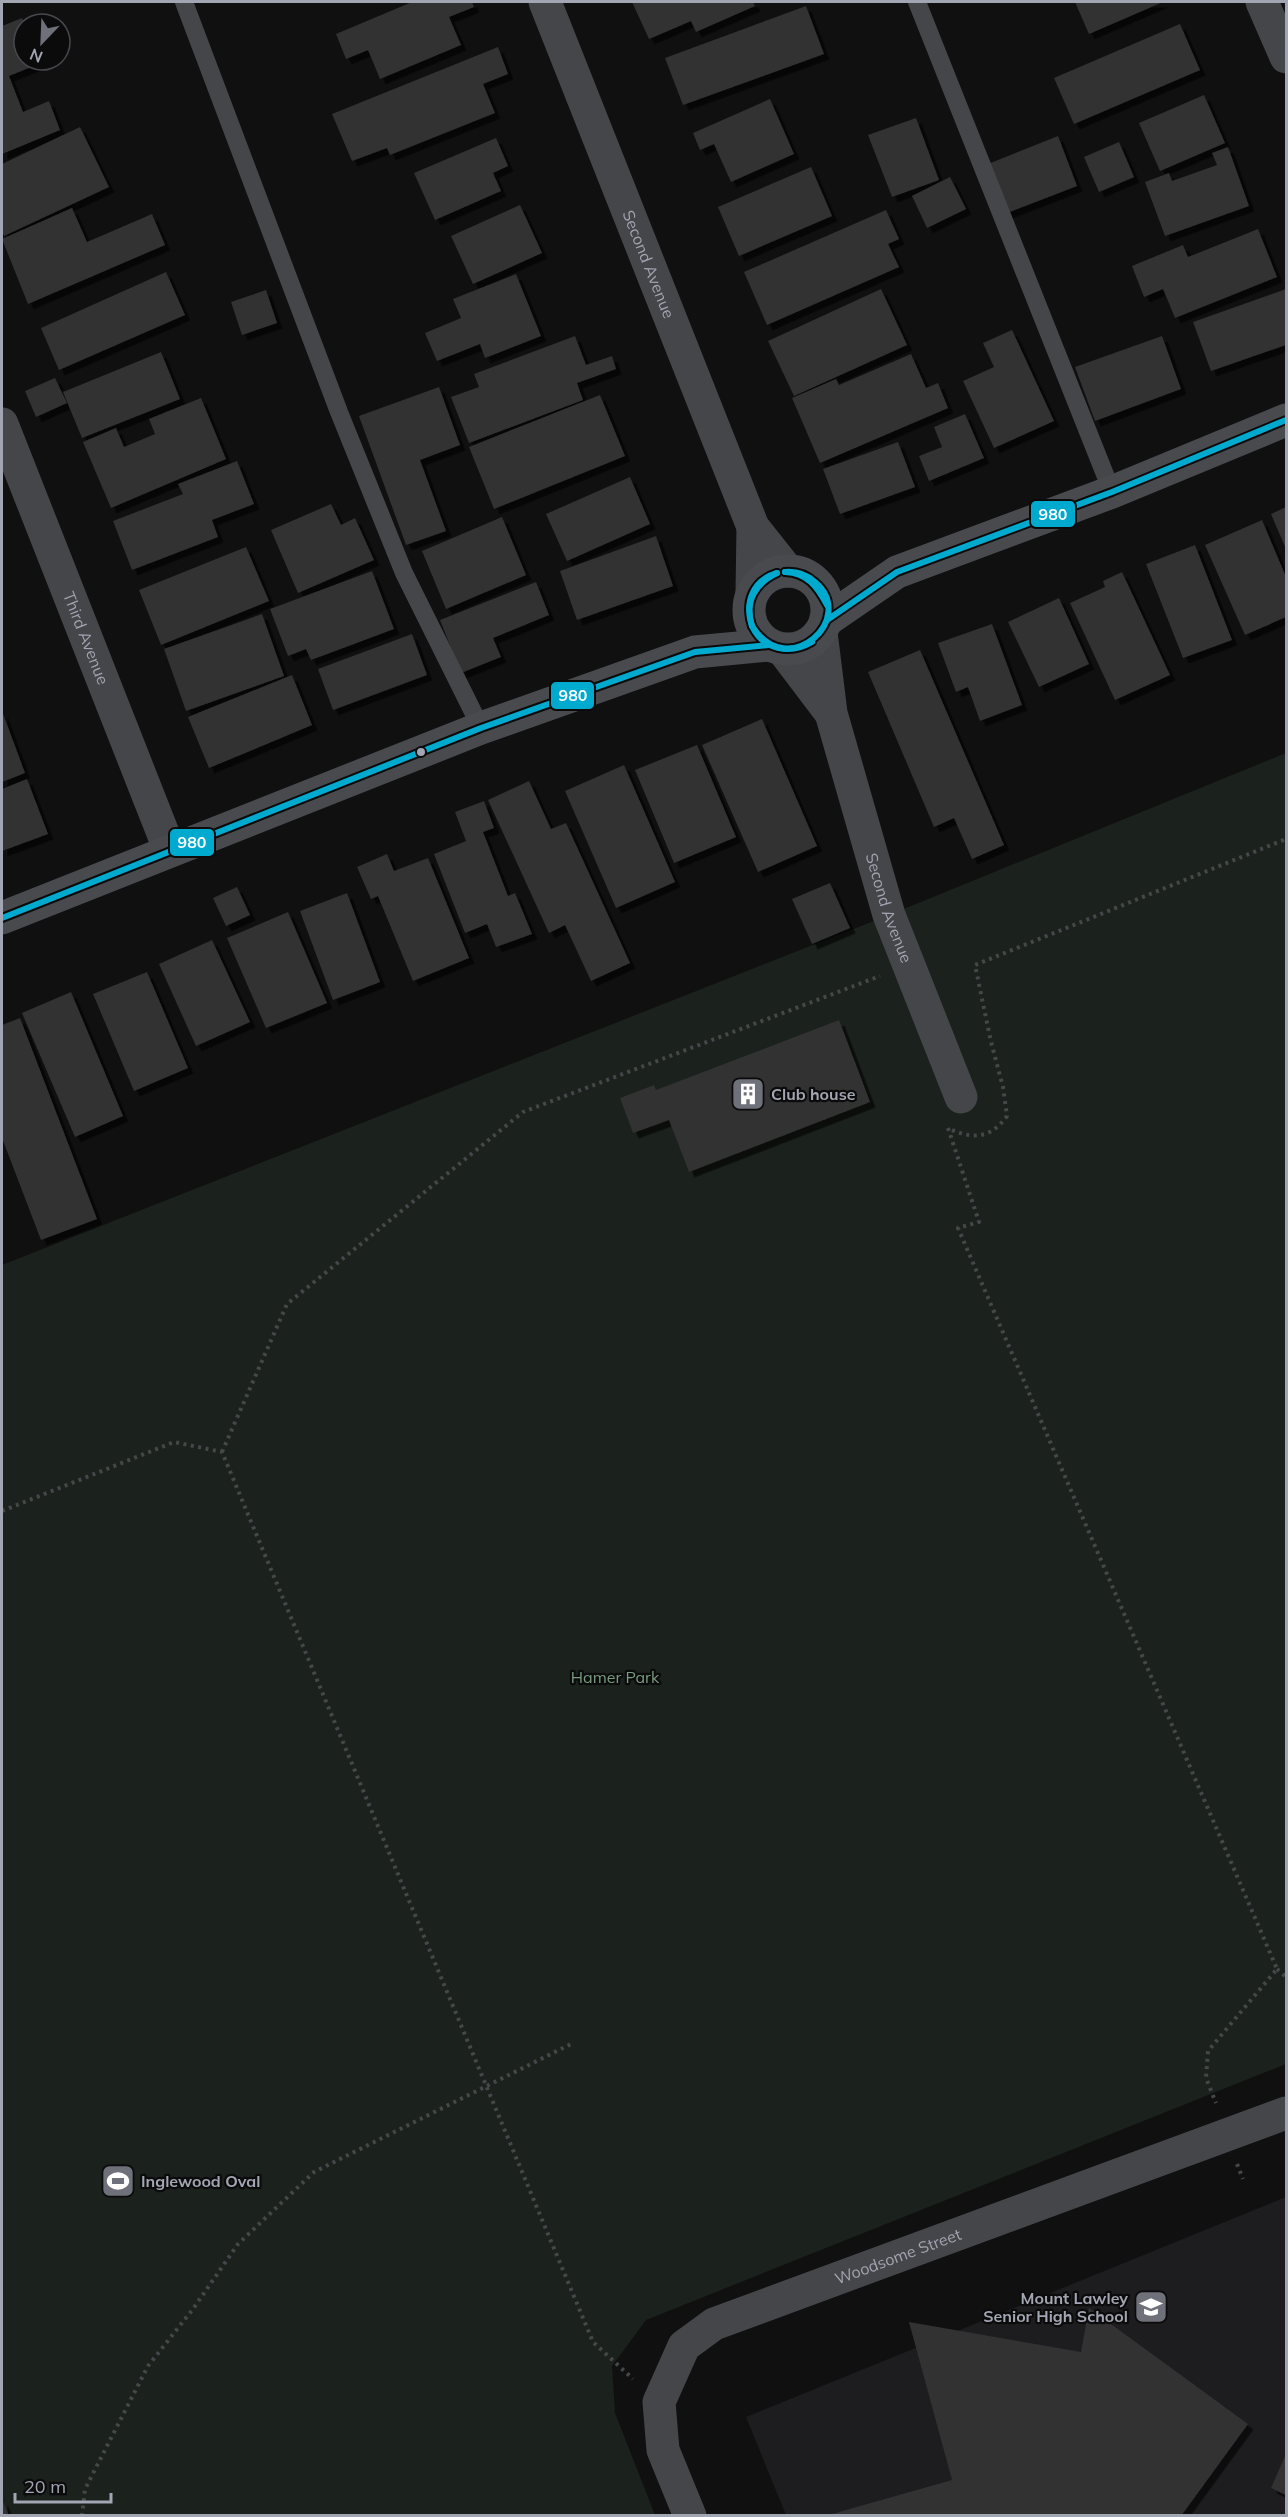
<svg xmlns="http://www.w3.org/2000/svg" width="1288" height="2517" font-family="Mulish,sans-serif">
<defs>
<filter id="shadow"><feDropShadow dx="5.5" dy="5.5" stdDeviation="0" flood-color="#0009"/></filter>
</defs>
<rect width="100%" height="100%" fill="#101011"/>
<path fill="#1d1d1f" d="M1286 2197V2515H786L746 2417Z"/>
<path fill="#1b211c" d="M1286 753V2064L646 2320 612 2366 615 2413 655 2515 2 2516V1265L889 915Z"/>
<g fill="#313133" filter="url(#shadow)">
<path d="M412 2H472L474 7 449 17 461 45 380 79 368 50 346 59 336 34Z"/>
<path d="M632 2H753L755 6 696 32 691 21 649 39Z"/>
<path d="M1075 2H1163L1089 34Z"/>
<path d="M806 6 824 54 683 105 665 58Z"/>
<path d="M22 18 25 24 24 60H40L41 63 9 76 23 112 49 101 60 130 2 154V26Z"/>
<path d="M1180 24 1200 70 1074 124 1054 78Z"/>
<path d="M498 47 508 74 483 84 495 113 390 155 387 148 352 161 332 114Z"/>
<path d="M1204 95 1225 143 1160 171 1139 123Z"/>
<path d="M770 99 794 154 731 182 714 144 700 150 693 133Z"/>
<path d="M916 118 939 180 892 197 868 135Z"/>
<path d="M80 127 109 187 4 236 2 231V164Z"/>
<path d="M1058 136 1077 186 1002 215 983 166Z"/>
<path d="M496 138 508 166 493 173 501 191 435 220 414 173Z"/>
<path d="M1119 142 1134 177 1099 192 1084 157Z"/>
<path d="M1228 147 1249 206 1165 236 1145 182 1169 173 1172 181 1217 165 1212 153Z"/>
<path d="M811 167 832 216 739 256 718 207Z"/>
<path d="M950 177 966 209 927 228 912 196Z"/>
<path d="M520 205 542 253 473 284 451 236Z"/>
<path d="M72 208 87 242 152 214 165 245 28 304 2 239Z"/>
<path d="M886 210 899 239 888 244 899 267 767 325 744 272Z"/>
<path d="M1258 229 1277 277 1175 318 1163 289 1144 297 1132 266 1183 245 1188 257Z"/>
<path d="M166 272 185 315 59 370 41 328Z"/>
<path d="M516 274 541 336 485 358 480 344 437 361 425 333 461 318 453 299Z"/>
<path d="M881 289 907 345 794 396 768 341Z"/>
<path d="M1286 289V345L1211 371 1193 322Z"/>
<path d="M266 290 277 323 242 335 231 302Z"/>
<path d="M1012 330 1054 421 994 448 963 381 994 367 983 343Z"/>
<path d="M575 336 586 365 612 356 616 369 577 383 583 400 469 443 451 397 479 387 474 374Z"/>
<path d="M1162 336 1181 389 1095 421 1075 367Z"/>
<path d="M161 352 180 399 82 438 63 392Z"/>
<path d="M911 354 926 388 938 383 948 408 820 463 792 398 836 379 839 385Z"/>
<path d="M55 378 67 403 36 417 25 391Z"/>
<path d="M439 387 460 445 420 460 446 531 406 545 359 416Z"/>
<path d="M600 395 625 456 494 509 469 447Z"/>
<path d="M201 398 226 459 111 508 83 442 116 428 124 447 155 434 149 419Z"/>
<path d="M965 414 984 458 929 481 919 456 942 447 934 427Z"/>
<path d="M898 442 915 487 840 514 823 469Z"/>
<path d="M237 461 254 504 212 520 218 537 132 570 113 521 183 494 178 484Z"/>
<path d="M630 477 650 524 567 561 546 514Z"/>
<path d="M331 504 341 525 355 518 374 560 298 593 271 530Z"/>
<path d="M1286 507V549L1271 514Z"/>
<path d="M502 517 526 575 446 609 422 551Z"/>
<path d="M1262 520 1286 577V617L1245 635 1205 545Z"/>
<path d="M656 536 673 586 577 620 560 571Z"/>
<path d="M1195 545 1232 640 1183 658 1146 564Z"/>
<path d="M246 547 269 601 161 645 139 590Z"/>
<path d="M372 571 394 629 311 660 306 649 288 656 270 609Z"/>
<path d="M1122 572 1170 675 1115 700 1070 603 1105 587 1103 581Z"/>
<path d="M536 582 549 615 493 638 501 657 461 673 440 620Z"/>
<path d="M1059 598 1089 664 1039 687 1008 622Z"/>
<path d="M262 614 284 676 186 711 164 649Z"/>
<path d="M992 624 1022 705 980 721 968 687 956 692 938 643Z"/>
<path d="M412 634 427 675 333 710 318 669Z"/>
<path d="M920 650 1004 845 972 859 954 818 934 827 868 672Z"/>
<path d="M292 675 312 725 209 768 188 717Z"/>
<path d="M2 711 25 773 2 782Z"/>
<path d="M762 719 817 846 758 872 702 745Z"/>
<path d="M697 745 736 837 674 863 635 770Z"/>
<path d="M624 765 675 882 616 908 565 791Z"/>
<path d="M27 779 48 834 2 851V789Z"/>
<path d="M529 781 551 829 566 823 630 963 591 981 565 925 549 933 488 800Z"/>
<path d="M484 801 494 828 483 832 508 896 515 893 532 934 496 947 487 924 465 933 434 854 466 841 455 812Z"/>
<path d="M387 854 394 871 428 858 469 958 413 981 378 896 371 899 357 867Z"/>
<path d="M830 883 850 928 812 944 792 899Z"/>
<path d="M237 887 250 915 226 926 213 898Z"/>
<path d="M347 893 380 982 333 1000 300 911Z"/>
<path d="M288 912 327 1003 266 1028 227 938Z"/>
<path d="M212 940 250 1022 196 1046 159 964Z"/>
<path d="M147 972 188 1068 134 1091 93 994Z"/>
<path d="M71 992 123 1116 75 1137 22 1013Z"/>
<path d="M20 1018 97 1219 41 1240 2 1138V1025Z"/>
<path d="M839 1020 870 1102 689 1172 669 1120 633 1133 620 1098 654 1085 656 1090Z"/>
<path d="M1089 2308 1248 2424 1181 2516H825L952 2480 909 2322 1081 2352Z"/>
<path d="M1286 2454V2495L1271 2488Z"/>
<path d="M2 2499 9 2516H2Z"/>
</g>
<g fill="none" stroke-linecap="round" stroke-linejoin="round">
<g stroke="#46474b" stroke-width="4" stroke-dasharray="3 4.5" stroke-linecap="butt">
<path d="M948 1128 979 1222 958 1228 1277 1969 1208 2051 1206 2078 1216 2103"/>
<path d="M952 1130C975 1140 992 1137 1007 1116L1003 1087 991 1042 975 965 1286 839"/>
<path d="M222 1452 287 1304 523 1112 880 976"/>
<path d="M2 1511 174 1442 222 1452 593 2342 633 2379"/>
<path d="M1277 1969 1286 1977"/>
<path d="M1237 2164 1243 2179"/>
<path d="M82 2516 85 2489 148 2366 193 2309 238 2244 314 2172 573 2043"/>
</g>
<g stroke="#454649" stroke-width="18">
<path d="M184 2 339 412 404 573 481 728"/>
<path d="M917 2 1112 492"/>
</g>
<g stroke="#454649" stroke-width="33">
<path id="s1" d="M545 2 753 527 788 571"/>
<path d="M1262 2 1286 57"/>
<path id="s2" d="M2 424 170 851"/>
<path d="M752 593 753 527"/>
<path id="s3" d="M821 632 831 713 889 915 961 1097"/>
<path d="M783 650 830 712"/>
<path id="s4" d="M690 2516 663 2450 659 2402 684 2346 714 2324 1286 2113"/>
</g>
<g stroke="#494a4d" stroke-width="33">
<circle cx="788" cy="610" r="39"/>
<path d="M827 620 897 572 1112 492 1286 420"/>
<path d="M2 918 481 728 695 652 769 645"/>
</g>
<defs>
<g id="bus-1">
<path d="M785 572C807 573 817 586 827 605"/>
<path d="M827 620 897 572 1112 492 1286 420"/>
<path d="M752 626C788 683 858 618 815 582 806 574 796 571 785 572"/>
<path d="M752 626C763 650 790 655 812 642"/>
<path d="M752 626C744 602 753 580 777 573"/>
<path d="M752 626C744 601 756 583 777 573"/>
<path d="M2 918 481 728 695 652 769 645"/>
</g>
</defs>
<use href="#bus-1" stroke="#0b0b0c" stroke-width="10"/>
<use href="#bus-1" stroke="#00a9ce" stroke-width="6"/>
</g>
<defs>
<symbol id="building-square" viewBox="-11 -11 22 22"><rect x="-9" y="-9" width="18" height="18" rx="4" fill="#6f717a" stroke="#0b0b0c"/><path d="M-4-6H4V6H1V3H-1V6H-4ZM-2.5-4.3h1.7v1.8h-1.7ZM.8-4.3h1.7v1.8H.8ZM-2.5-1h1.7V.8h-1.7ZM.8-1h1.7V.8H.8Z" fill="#fff"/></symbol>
<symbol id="stadium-square" viewBox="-11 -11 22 22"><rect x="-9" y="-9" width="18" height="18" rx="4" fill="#6f717a" stroke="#0b0b0c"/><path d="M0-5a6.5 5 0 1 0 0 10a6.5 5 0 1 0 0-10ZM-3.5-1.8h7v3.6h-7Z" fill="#fff"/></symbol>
<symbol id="school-square" viewBox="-11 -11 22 22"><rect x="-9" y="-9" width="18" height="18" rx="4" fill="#6f717a" stroke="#0b0b0c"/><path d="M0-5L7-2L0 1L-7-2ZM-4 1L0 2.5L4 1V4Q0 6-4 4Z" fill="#fff"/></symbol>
</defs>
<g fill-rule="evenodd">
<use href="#building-square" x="729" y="1075" width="38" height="38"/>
<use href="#stadium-square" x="99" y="2162" width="38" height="38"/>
<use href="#school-square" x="1132" y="2288" width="38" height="38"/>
</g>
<circle fill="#a2a5b2" stroke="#0b0b0c" stroke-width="2" cx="421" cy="752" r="5"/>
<g text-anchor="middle" stroke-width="4.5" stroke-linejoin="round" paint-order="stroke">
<g font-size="16" fill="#a2a5b2" stroke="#0b0b0c">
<text dy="6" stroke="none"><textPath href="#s1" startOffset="282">Second Avenue</textPath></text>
<text dy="6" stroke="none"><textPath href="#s2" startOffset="230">Third Avenue</textPath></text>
<text dy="6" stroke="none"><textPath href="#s3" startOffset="285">Second Avenue</textPath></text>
<text dy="6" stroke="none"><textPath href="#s4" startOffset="414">Woodsome Street</textPath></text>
</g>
<g font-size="16" font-weight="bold" fill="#a2a5b2" stroke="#0b0b0c" text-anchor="start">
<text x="771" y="1100">Club house</text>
<text x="141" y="2187">Inglewood Oval</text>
<text x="1128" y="2304" text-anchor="end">Mount Lawley<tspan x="1128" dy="18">Senior High School</tspan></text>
</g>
<g font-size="16" fill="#7a9c7f" stroke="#0b0b0c">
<text x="615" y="1683">Hamer Park</text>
</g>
</g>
<g stroke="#0b0b0c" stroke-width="2">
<rect x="1030" y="500" width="46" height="28" rx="6" fill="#00a9ce"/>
<rect x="550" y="681" width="45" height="29" rx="6" fill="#00a9ce"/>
<rect x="169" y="828" width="46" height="29" rx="6" fill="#00a9ce"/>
</g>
<g font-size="16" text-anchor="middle" font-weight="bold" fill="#fff">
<text x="1053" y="520">980</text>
<text x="573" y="701">980</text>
<text x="192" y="848">980</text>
</g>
<rect width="1288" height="2517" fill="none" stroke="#a2a5b2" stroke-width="6"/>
<g transform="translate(42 42) rotate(203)"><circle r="28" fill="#0b0b0c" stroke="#47494e" stroke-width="1.5"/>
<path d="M0-4.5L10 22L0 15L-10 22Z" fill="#6f717a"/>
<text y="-9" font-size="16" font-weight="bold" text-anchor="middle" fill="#a2a5b2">N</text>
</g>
<path d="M15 2493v9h96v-9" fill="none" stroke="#a2a5b2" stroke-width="3"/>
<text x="24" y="2493" font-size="18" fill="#a2a5b2" stroke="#0b0b0c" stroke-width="4.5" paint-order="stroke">20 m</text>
</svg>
